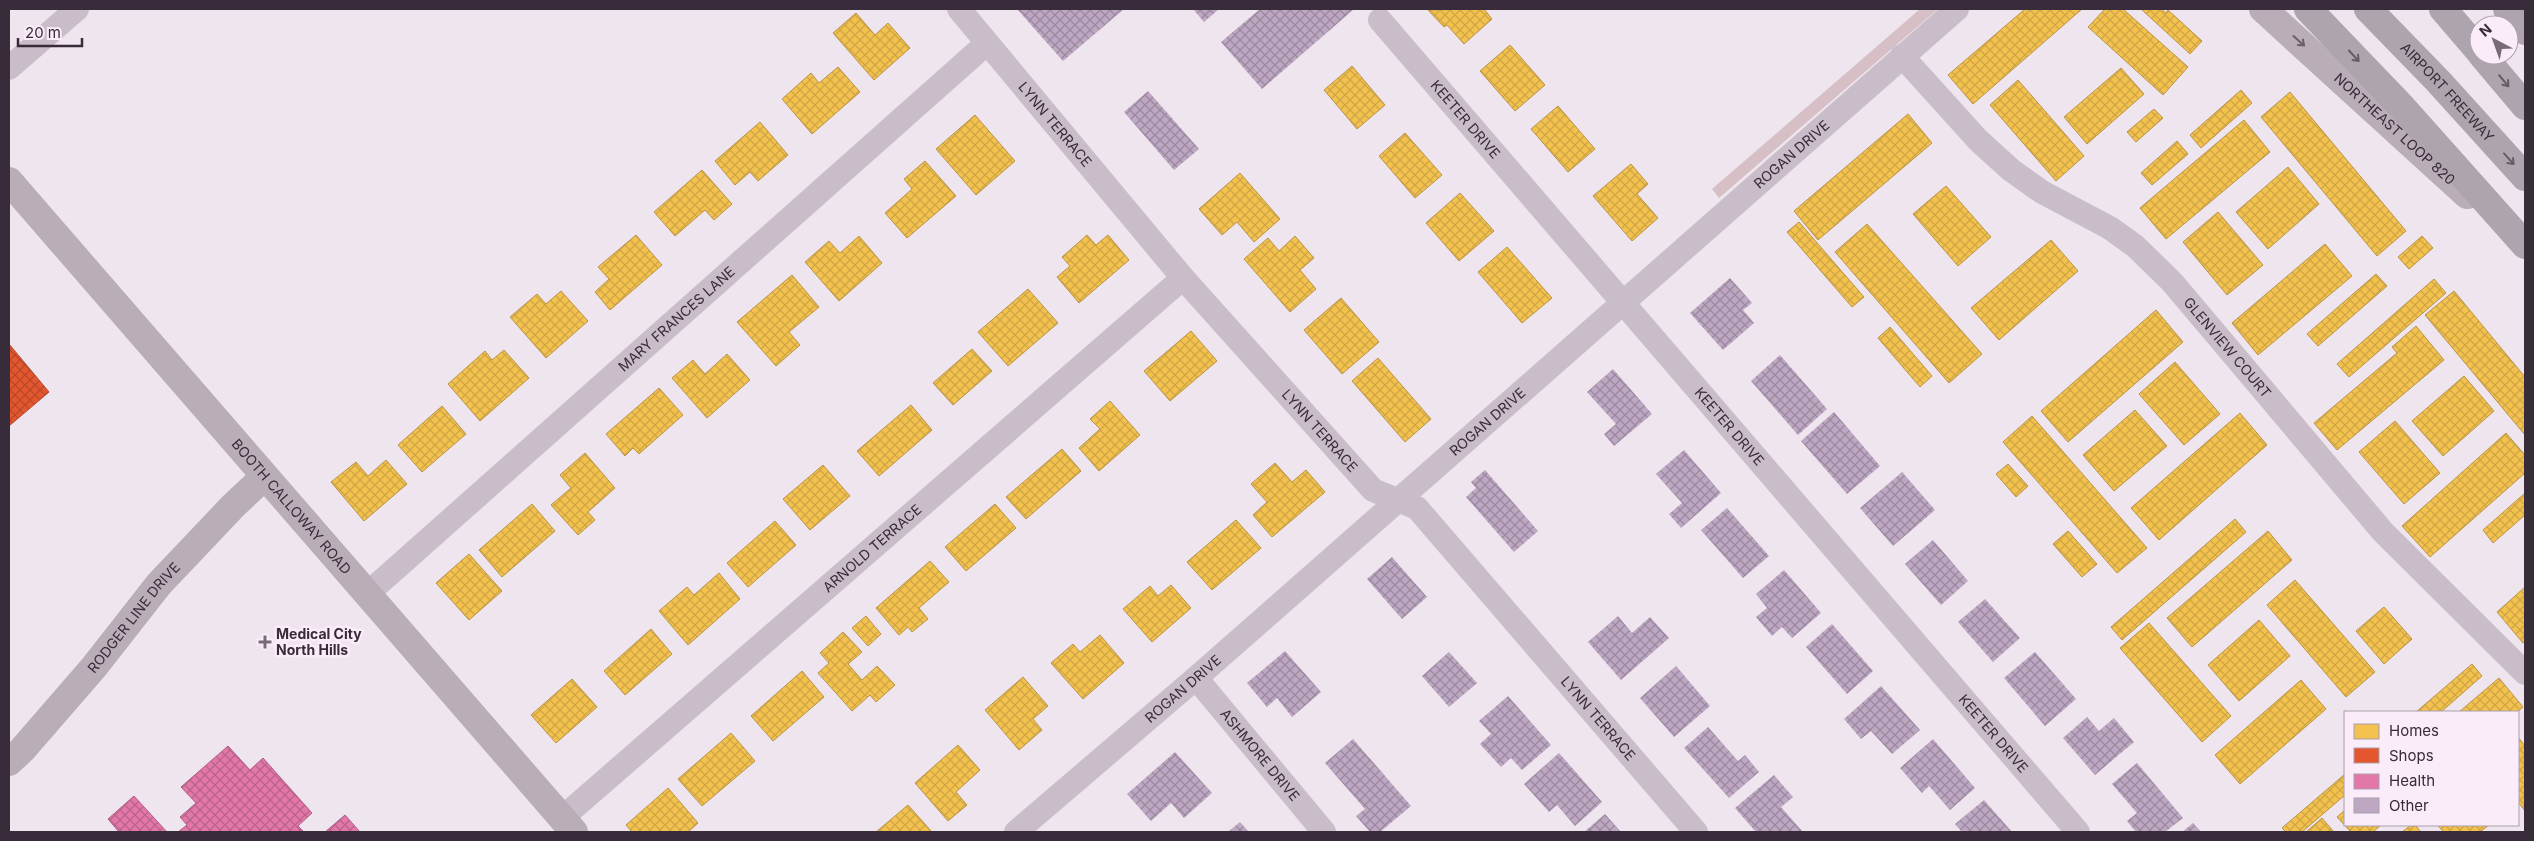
<svg xmlns="http://www.w3.org/2000/svg" width="2534" height="841" font-family="Inter,sans-serif">
<defs>
<pattern id="homes-cross-hatch" width="8" height="8" patternUnits="userSpaceOnUse" patternTransform="scale(1.25)"><rect width="8" height="8" fill="#f2c14e"/><path d="M0 0l8 8M0 8l8-8" fill="none" stroke="#d0a645"/></pattern>
<pattern id="shops-cross-hatch" width="8" height="8" patternUnits="userSpaceOnUse" patternTransform="scale(1.25)"><rect width="8" height="8" fill="#e4572e"/><path d="M0 0l8 8M0 8l8-8" fill="none" stroke="#ba4828"/></pattern>
<pattern id="health-cross-hatch" width="8" height="8" patternUnits="userSpaceOnUse" patternTransform="scale(1.25)"><rect width="8" height="8" fill="#e377a8"/><path d="M0 0l8 8M0 8l8-8" fill="none" stroke="#b9628a"/></pattern>
<pattern id="building-cross-hatch" width="8" height="8" patternUnits="userSpaceOnUse" patternTransform="scale(1.25)"><rect width="8" height="8" fill="#bea7c2"/><path d="M0 0l8 8M0 8l8-8" fill="none" stroke="#9b889f"/></pattern>
</defs>
<rect width="100%" height="100%" fill="#efe5ee"/>
<path fill="#d6bfc5" d="M1920 9H1938L1719 198 1712 189Z"/>
<g fill="url(#homes-cross-hatch)" stroke="#ba9448">
<path d="M1484 9 1492 19 1464 44 1447 25 1444 27 1428 10Z"/>
<path d="M2025 9H2082L1973 104 1948 75Z"/>
<path d="M2105 9H2123L2188 67 2163 95 2088 27Z"/>
<path d="M2141 9H2161L2166 13 2168 10 2202 41 2190 54Z"/>
<path d="M856 13 875 35 888 23 910 48 874 80 833 33Z"/>
<path d="M1510 45 1545 85 1515 111 1480 71Z"/>
<path d="M1352 66 1385 105 1357 129 1324 90Z"/>
<path d="M838 67 860 92 812 134 782 99 811 73 819 83Z"/>
<path d="M2121 68 2144 94 2087 144 2064 117Z"/>
<path d="M2018 80 2084 156 2056 181 1990 105Z"/>
<path d="M2241 90 2252 103 2201 148 2190 135Z"/>
<path d="M2290 92 2406 231 2377 256 2261 117Z"/>
<path d="M1558 106 1595 149 1568 172 1531 129Z"/>
<path d="M2154 109 2163 118 2136 142 2127 132Z"/>
<path d="M1908 114 1932 143 1818 240 1794 211Z"/>
<path d="M975 115 1015 161 976 195 936 149Z"/>
<path d="M2244 120 2270 152 2166 239 2140 208Z"/>
<path d="M760 122 788 155 758 181 750 172 735 185 715 161Z"/>
<path d="M1405 133 1442 175 1415 198 1379 156Z"/>
<path d="M2177 141 2188 154 2152 185 2141 173Z"/>
<path d="M925 161 956 196 907 238 885 213 912 189 904 179Z"/>
<path d="M1631 164 1648 184 1637 194 1658 218 1632 241 1593 196Z"/>
<path d="M2288 167 2319 204 2268 249 2236 212Z"/>
<path d="M702 170 732 204 714 220 705 210 675 236 654 212Z"/>
<path d="M1240 173 1280 219 1254 242 1237 222 1222 235 1199 209Z"/>
<path d="M1946 186 1991 237 1958 266 1913 214Z"/>
<path d="M1460 193 1494 231 1459 261 1426 223Z"/>
<path d="M2218 212 2263 265 2227 295 2183 242Z"/>
<path d="M1799 222 1864 297 1852 307 1787 232Z"/>
<path d="M1867 224 1982 354 1949 383 1835 252Z"/>
<path d="M636 235 662 265 610 310 595 292 609 279 598 267Z"/>
<path d="M1087 235 1096 245 1108 235 1129 260 1079 303 1057 277 1070 266 1062 257Z"/>
<path d="M859 236 882 263 839 301 805 262 829 241 840 253Z"/>
<path d="M1295 236 1314 258 1300 270 1316 289 1290 312 1244 259 1268 238 1279 251Z"/>
<path d="M2422 236 2433 248 2409 269 2398 257Z"/>
<path d="M2051 240 2078 271 1999 340 1971 308Z"/>
<path d="M2325 244 2352 276 2258 355 2232 323Z"/>
<path d="M1507 247 1552 298 1522 323 1478 272Z"/>
<path d="M2376 274 2387 286 2318 346 2307 334Z"/>
<path d="M792 275 819 307 789 332 800 345 776 366 737 322Z"/>
<path d="M2434 279 2446 293 2349 377 2337 364Z"/>
<path d="M1028 289 1058 323 1008 366 978 332Z"/>
<path d="M561 291 588 321 546 358 510 317 537 294 546 304Z"/>
<path d="M2454 291 2525 377V435L2425 315Z"/>
<path d="M1341 298 1379 342 1342 374 1304 330Z"/>
<path d="M2156 310 2183 342 2068 442 2041 411Z"/>
<path d="M2416 326 2444 360 2337 450 2314 423 2397 353 2392 347Z"/>
<path d="M1890 327 1932 376 1920 387 1878 338Z"/>
<path d="M1191 331 1217 361 1170 401 1144 371Z"/>
<path d="M972 349 992 371 953 405 933 383Z"/>
<path d="M504 350 529 378 480 421 448 384 485 351 492 360Z"/>
<path d="M727 354 750 380 707 418 672 378 693 360 705 374Z"/>
<path d="M1378 358 1431 419 1405 442 1352 381Z"/>
<path d="M2175 362 2220 414 2184 445 2139 394Z"/>
<path d="M2464 376 2494 411 2443 456 2412 421Z"/>
<path d="M659 388 683 415 639 454 633 448 625 456 606 434Z"/>
<path d="M1110 401 1140 435 1099 471 1079 448 1100 429 1090 419Z"/>
<path d="M911 405 932 430 879 476 857 451Z"/>
<path d="M442 406 466 434 422 472 398 445Z"/>
<path d="M2135 410 2167 446 2114 491 2083 455Z"/>
<path d="M2240 413 2267 445 2159 540 2131 508Z"/>
<path d="M2032 416 2147 548 2117 573 2003 442Z"/>
<path d="M2395 421 2440 473 2404 504 2359 452Z"/>
<path d="M2506 433 2525 455V473L2430 557 2402 526Z"/>
<path d="M1062 449 1081 471 1026 519 1006 497Z"/>
<path d="M585 453 615 488 588 512 595 520 578 535 551 505 571 488 560 475Z"/>
<path d="M386 460 407 484 364 521 331 482 356 462 368 476Z"/>
<path d="M1275 463 1292 482 1306 470 1325 492 1272 537 1253 515 1267 502 1251 484Z"/>
<path d="M2008 464 2028 486 2016 497 1996 474Z"/>
<path d="M823 465 850 496 810 530 783 499Z"/>
<path d="M2525 493V515L2493 543 2483 530Z"/>
<path d="M532 504 555 531 502 577 479 550Z"/>
<path d="M995 504 1016 528 966 571 945 547Z"/>
<path d="M2235 519 2246 532 2122 640 2111 627Z"/>
<path d="M1236 520 1261 548 1212 590 1187 562Z"/>
<path d="M775 521 796 545 748 587 727 563Z"/>
<path d="M2068 531 2097 564 2082 577 2053 544Z"/>
<path d="M2268 531 2292 560 2192 647 2167 618Z"/>
<path d="M469 554 502 591 469 620 436 583Z"/>
<path d="M930 561 949 582 919 608 928 619 912 632 908 627 899 635 876 608Z"/>
<path d="M719 573 740 599 688 645 659 611 687 587 694 595Z"/>
<path d="M2295 580 2375 672 2346 697 2267 605Z"/>
<path d="M1171 585 1191 608 1152 642 1123 609 1150 586 1158 596Z"/>
<path d="M2525 587V641L2523 643 2497 612Z"/>
<path d="M2384 607 2412 639 2384 664 2356 631Z"/>
<path d="M866 616 881 634 868 646 852 628Z"/>
<path d="M2259 620 2290 656 2239 701 2208 665Z"/>
<path d="M2149 623 2231 716 2202 742 2120 648Z"/>
<path d="M651 629 672 654 625 695 604 671Z"/>
<path d="M843 632 862 652 848 664 862 680 877 666 895 685 876 702 870 695 852 711 818 673 829 663 820 653Z"/>
<path d="M1100 635 1124 663 1083 699 1051 663 1073 644 1080 652Z"/>
<path d="M2472 664 2482 676 2441 712H2416Z"/>
<path d="M802 671 824 697 773 741 751 716Z"/>
<path d="M1023 677 1048 706 1033 719 1042 730 1019 750 985 710Z"/>
<path d="M2499 678 2523 707 2517 712H2459Z"/>
<path d="M572 679 597 707 556 743 531 715Z"/>
<path d="M2301 680 2326 709 2240 784 2215 755Z"/>
<path d="M731 733 755 761 702 806 678 779Z"/>
<path d="M2518 737 2525 746V811L2518 802Z"/>
<path d="M958 745 980 770 956 792 967 805 948 821 915 783Z"/>
<path d="M2345 774V795L2302 832H2286L2282 828Z"/>
<path d="M668 788 698 823 688 832H632L626 825Z"/>
<path d="M908 805 932 832H876Z"/>
<path d="M2345 810V825H2381L2373 832H2351L2337 817Z"/>
<path d="M2322 818 2334 832H2306Z"/>
<path d="M2411 825H2415L2421 832H2402Z"/>
<path d="M2437 825H2489L2480 832H2444Z"/>
</g>
<path fill="url(#shops-cross-hatch)" stroke="#b04a32" d="M9 344 49 392 9 426Z"/>
<g fill="url(#health-cross-hatch)" stroke="#b06087">
<path d="M228 746 250 770 263 758 312 813 298 826 304 832H178L187 825 180 817 196 803 181 787Z"/>
<path d="M134 796 167 832H119L108 819Z"/>
<path d="M345 815 360 832H325Z"/>
</g>
<g fill="url(#building-cross-hatch)">
<path d="M1017 9H1124L1063 61Z"/>
<path d="M1193 9H1219L1204 22Z"/>
<path d="M1260 9H1351L1353 10 1262 89 1221 42Z"/>
<path d="M1148 91 1199 149 1174 170 1124 112Z"/>
<path d="M1730 278 1752 303 1743 310 1754 323 1723 350 1690 313Z"/>
<path d="M1780 355 1827 409 1798 435 1751 381Z"/>
<path d="M1613 369 1652 414 1614 446 1604 434 1616 424 1587 392Z"/>
<path d="M1834 412 1880 466 1847 494 1801 441Z"/>
<path d="M1684 450 1721 493 1681 528 1669 514 1682 503 1656 474Z"/>
<path d="M1485 470 1538 531 1514 552 1466 497 1476 488 1471 482Z"/>
<path d="M1902 472 1935 510 1893 546 1860 508Z"/>
<path d="M1727 508 1769 556 1743 578 1701 530Z"/>
<path d="M1933 540 1968 581 1941 605 1905 564Z"/>
<path d="M1392 557 1427 597 1402 619 1367 579Z"/>
<path d="M1784 570 1821 613 1792 638 1782 627 1772 636 1756 617 1767 608 1756 594Z"/>
<path d="M1985 599 2020 638 1993 662 1958 622Z"/>
<path d="M1618 616 1632 633 1650 617 1669 638 1621 680 1588 642Z"/>
<path d="M1832 624 1873 671 1847 694 1806 647Z"/>
<path d="M1285 651 1321 692 1292 717 1277 698 1267 707 1247 683Z"/>
<path d="M1449 652 1477 683 1449 707 1422 676Z"/>
<path d="M2035 652 2076 699 2045 726 2004 678Z"/>
<path d="M1676 666 1710 706 1674 737 1640 698Z"/>
<path d="M1881 686 1920 730 1892 754 1871 731 1861 739 1844 719Z"/>
<path d="M1508 696 1551 745 1522 770 1511 758 1501 767 1480 744 1491 734 1479 721Z"/>
<path d="M2087 717 2099 731 2114 718 2134 742 2095 775 2063 738Z"/>
<path d="M1708 727 1738 761 1745 755 1759 772 1729 798 1684 748Z"/>
<path d="M1353 739 1411 806 1380 832H1370L1356 816 1365 809 1325 763Z"/>
<path d="M1933 739 1975 788 1950 810 1929 786 1922 793 1900 768Z"/>
<path d="M1175 752 1212 793 1184 818 1171 803 1151 821 1127 794Z"/>
<path d="M1559 753 1602 802 1575 826 1557 805 1549 812 1524 784Z"/>
<path d="M2137 763 2183 818 2165 832H2136L2127 821 2137 813 2112 784Z"/>
<path d="M1774 775 1793 797 1781 807 1803 832H1756L1735 808Z"/>
<path d="M1984 800 2012 832H1962L1955 824Z"/>
<path d="M1605 814 1621 832H1584Z"/>
<path d="M1240 822 1249 832H1228Z"/>
<path d="M2193 823 2201 832H2182Z"/>
</g>
<g fill="none" stroke-linecap="round" stroke-linejoin="round">
<g stroke="#c8bdc9" stroke-width="24">
<path id="s1" d="M959 9 1183 278 1373 490 1417 508 1696 832"/>
<path id="s2" d="M1380 20 2078 832"/>
<path id="s3" d="M1902 56 1978 140 2011 170 2042 192 2110 228 2135 246 2172 282 2383 532 2525 673"/>
<path d="M9 68 77 9"/>
<path id="s4" d="M367 594 986 44"/>
<path id="s5" d="M1196 678 1324 832"/>
<path id="s6" d="M562 818 1183 278"/>
<path id="s7" d="M1016 832 1196 678 1957 9"/>
</g>
<g stroke="#b9aeb8" stroke-width="28">
<path id="s8" d="M2263 9 2467 195"/>
<path id="s9" d="M9 181 574 832"/>
<path id="s10" d="M9 762 22 750 94 667 159 584 233 506 264 477"/>
</g>
<g stroke="#aea4ad" stroke-width="28">
<path d="M2308 9 2402 107 2525 245"/>
<path id="s11" d="M2368 9 2438 81 2525 177"/>
<path d="M2443 9 2479 51"/>
<path d="M2507 9 2525 31"/>
<path d="M2482 55 2525 106"/>
</g>
</g>
<defs><path id="oneway-shaft" d="M-6 0H5M1.5-3L5.5 0L1.5 3" fill="none" stroke-width="1.6" stroke-linecap="round" stroke-linejoin="round" transform="scale(1.25)"/></defs>
<use stroke="#6c5f6c" href="#oneway-shaft" transform="translate(2299 41) rotate(42)"/>
<g stroke="#675b68">
<use href="#oneway-shaft" transform="translate(2354 56) rotate(47)"/>
<use href="#oneway-shaft" transform="translate(2504 81) rotate(50)"/>
<use href="#oneway-shaft" transform="translate(2509 159) rotate(48)"/>
</g>
<path fill="#786c79" stroke="#faedf9" stroke-width="2" d="M262.5 634.5h5v5h5v5h-5v5h-5v-5h-5v-5h5z"/>
<g text-anchor="middle" stroke-width="5" stroke-linejoin="round" paint-order="stroke">
<g font-size="14" fill="#382b3a" stroke="#faedf9">
<text dy="5" stroke="none"><textPath href="#s11" startOffset="115">AIRPORT FREEWAY</textPath></text>
<text dy="5" stroke="none"><textPath href="#s2" startOffset="131">KEETER DRIVE</textPath></text>
<text dy="5" stroke="none"><textPath href="#s1" startOffset="150">LYNN TERRACE</textPath></text>
<text dy="5" stroke="none"><textPath href="#s8" startOffset="178">NORTHEAST LOOP 820</textPath></text>
<text dy="5" stroke="none"><textPath href="#s7" startOffset="1030">ROGAN DRIVE</textPath></text>
<text dy="5" stroke="none"><textPath href="#s4" startOffset="414">MARY FRANCES LANE</textPath></text>
<text dy="5" stroke="none"><textPath href="#s3" startOffset="441">GLENVIEW COURT</textPath></text>
<text dy="5" stroke="none"><textPath href="#s7" startOffset="625">ROGAN DRIVE</textPath></text>
<text dy="5" stroke="none"><textPath href="#s2" startOffset="536">KEETER DRIVE</textPath></text>
<text dy="5" stroke="none"><textPath href="#s1" startOffset="555">LYNN TERRACE</textPath></text>
<text dy="5" stroke="none"><textPath href="#s9" startOffset="431">BOOTH CALLOWAY ROAD</textPath></text>
<text dy="5" stroke="none"><textPath href="#s6" startOffset="411">ARNOLD TERRACE</textPath></text>
<text dy="5" stroke="none"><textPath href="#s10" startOffset="191">RODGER LINE DRIVE</textPath></text>
<text dy="5" stroke="none"><textPath href="#s7" startOffset="220">ROGAN DRIVE</textPath></text>
<text dy="5" stroke="none"><textPath href="#s1" startOffset="960">LYNN TERRACE</textPath></text>
<text dy="5" stroke="none"><textPath href="#s2" startOffset="941">KEETER DRIVE</textPath></text>
<text dy="5" stroke="none"><textPath href="#s5" startOffset="100">ASHMORE DRIVE</textPath></text>
</g>
<g font-size="14" font-weight="bold" fill="#382b3a" stroke="#faedf9" text-anchor="start">
<text x="276" y="639">Medical City<tspan x="276" dy="16">North Hills</tspan></text>
</g>
</g>
<rect width="2534" height="841" fill="none" stroke="#382b3a" stroke-width="20"/>
<rect x="2344" y="711" width="175" height="115" fill="#faedf9" stroke="#ac9fad"/>
<rect x="2354" y="724" width="25" height="15" fill="#f2c14e" stroke="#ac9fad"/>
<text x="2389" y="736" font-size="15" fill="#382b3a">Homes</text>
<rect x="2354" y="748" width="25" height="15" fill="#e4572e" stroke="#ac9fad"/>
<text x="2389" y="761" font-size="15" fill="#382b3a">Shops</text>
<rect x="2354" y="774" width="25" height="15" fill="#e377a8" stroke="#ac9fad"/>
<text x="2389" y="786" font-size="15" fill="#382b3a">Health</text>
<rect x="2354" y="798" width="25" height="15" fill="#bea7c2" stroke="#ac9fad"/>
<text x="2389" y="811" font-size="15" fill="#382b3a">Other</text>
<g transform="translate(2494 40) rotate(319)"><circle r="24" fill="#faedf9" stroke="#ac9fad"/>
<path d="M0-4L9 19L0 12L-9 19Z" fill="#786c79"/>
<text y="-8" font-size="14" font-weight="bold" text-anchor="middle" fill="#382b3a">N</text>
</g>
<path d="M18 38v8h64v-8" fill="none" stroke="#382b3a" stroke-width="2.5"/>
<text x="25" y="38" font-size="15" fill="#382b3a" stroke="#faedf9" stroke-width="4" paint-order="stroke">20 m</text>
</svg>
